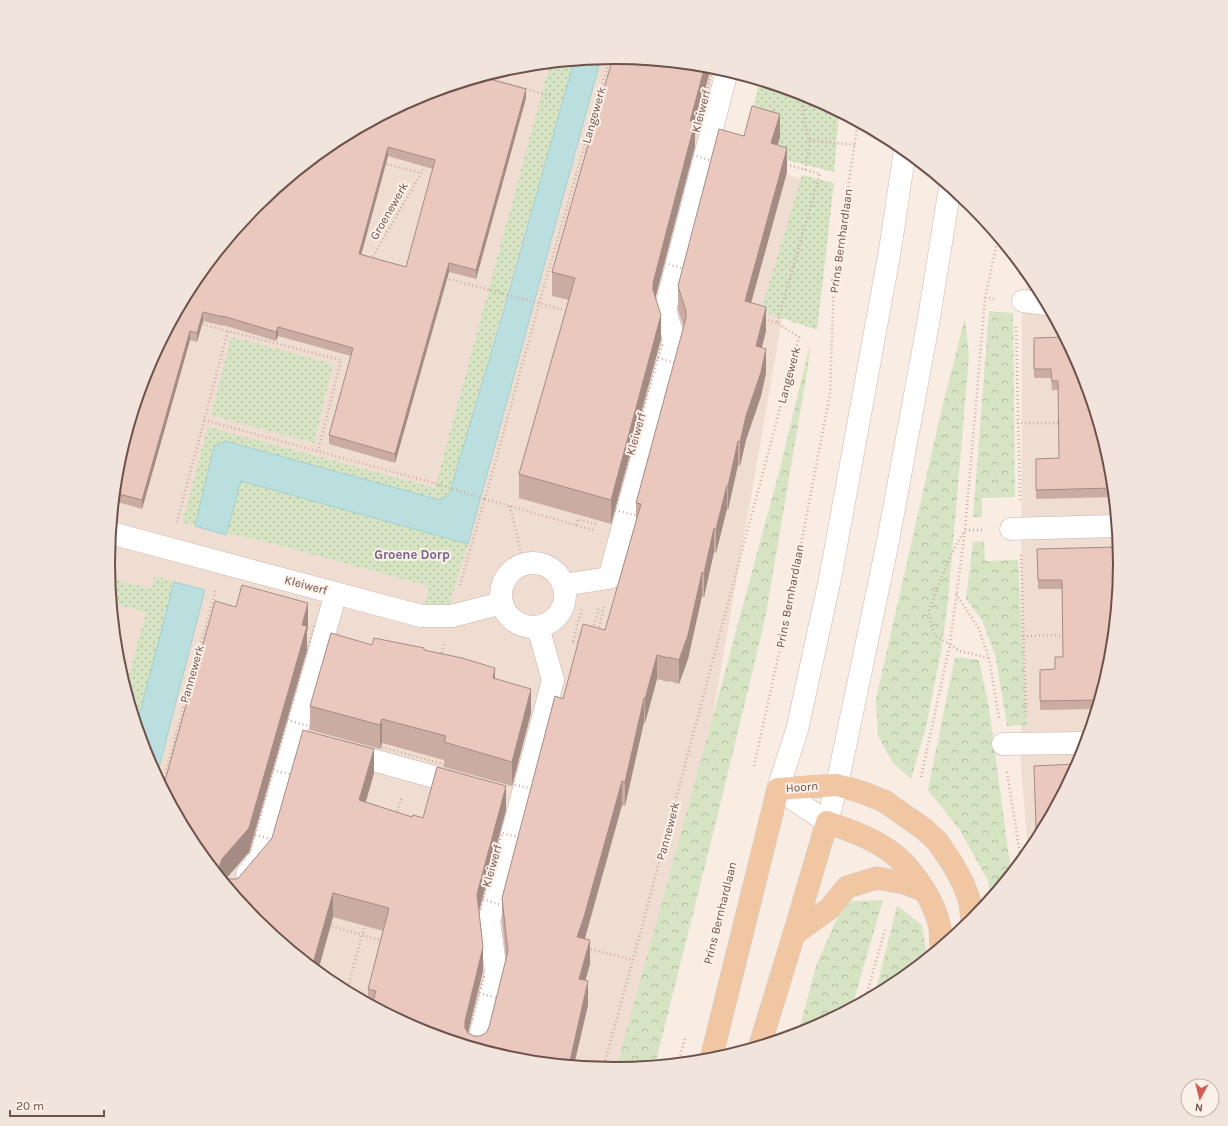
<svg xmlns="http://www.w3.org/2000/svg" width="1228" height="1126" font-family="Karla,sans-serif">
<defs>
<pattern id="grass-dots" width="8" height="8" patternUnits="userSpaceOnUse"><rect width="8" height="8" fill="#d6e4c4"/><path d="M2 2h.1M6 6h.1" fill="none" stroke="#b2bba1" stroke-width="1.8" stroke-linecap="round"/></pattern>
<pattern id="forest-crowns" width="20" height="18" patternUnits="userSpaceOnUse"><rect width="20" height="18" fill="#d6e4c4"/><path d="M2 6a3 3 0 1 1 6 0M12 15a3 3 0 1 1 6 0" fill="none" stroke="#b2bba1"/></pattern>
</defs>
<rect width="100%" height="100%" fill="#f9ece3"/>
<g fill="#efddd2">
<path d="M614 57 714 67 699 143 806 181 652 1065 614 1069 515 1059 420 1030 333 984 256 921 193 844 146 756 118 661 108 563 118 464 147 369 421 95 516 67Z"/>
<path d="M1029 275 1035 282 1082 370 1110 465 1120 563 1110 662 1081 757 1035 844 1028 853 1021 763 1022 319Z"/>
</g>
<g fill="url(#grass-dots)">
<path d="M574 61 449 495 440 500 214 447 195 526 182 523 208 427 435 488 550 63Z"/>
<path d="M760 81 808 96 839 112 834 172 742 149Z"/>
<path d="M802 175 834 183 817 330 761 311Z"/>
<path d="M231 337 333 364 314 443 211 415Z"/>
<path d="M240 480 468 544 449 605 424 608 429 586 260 540 227 533Z"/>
<path d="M155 576 174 582 137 724 126 688 146 612 112 603 110 578 151 589Z"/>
</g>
<g fill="url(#forest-crowns)">
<path d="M989 311 1013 313 1015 497 982 498V517H973Z"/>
<path d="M965 318 969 357 948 601 941 651 926 727 911 779 893 763 878 736 876 699 941 412Z"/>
<path d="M810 344 808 367 765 619 717 818 655 1065 616 1069 725 672 780 468Z"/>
<path d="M984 541 985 561 1018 560 1027 725 1007 726 996 658 982 620 966 599 973 542Z"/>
<path d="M955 657 979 660 989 708 1011 872 990 898 988 881 960 830 928 790Z"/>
<path d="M883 900 852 1007 807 1031 798 1034 816 966 838 916 851 901Z"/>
<path d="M897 906 922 925 927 958 895 984 875 994Z"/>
</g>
<g fill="#badfde" stroke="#a2d0cf">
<path d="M601 58 468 544 241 481 226 535 195 526 214 447 225 441 440 500 449 495 505 306 574 61Z"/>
<path d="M174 582 205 590 157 775 146 756 137 724Z"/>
</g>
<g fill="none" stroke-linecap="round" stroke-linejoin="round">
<defs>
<g id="street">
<path d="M1023 301 1046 304"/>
<path d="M1011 529 1116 526"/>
<path d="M111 533 421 616H452L502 603"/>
<circle cx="533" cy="595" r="32"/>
<path d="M563 585 609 578 674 339 665 310 727 71"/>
<path d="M1003 744 1086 743"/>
<path d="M344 752 463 785"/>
<path d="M247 874 260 858 336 593"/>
<path d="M477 1048 496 972 489 921 553 680 538 627"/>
</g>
<path id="secondary" d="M905 150 890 250 830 579 797 730 778 789 827 822 837 785 888 541 928 324 950 187"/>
<g id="primary">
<path d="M794 934 829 909 847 887 877 878 904 883 923 890"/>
<path d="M760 1045 794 934 827 822C848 830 870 837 888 850 911 865 935 901 940 928 941 934 940 940 941 946"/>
<path d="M711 1059 778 789 837 785 861 792 884 801 924 829 937 841 952 863 963 883 970 902 972 920"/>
</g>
</defs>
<use href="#street" stroke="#c8b3ab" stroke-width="23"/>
<use href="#secondary" stroke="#cdb5ac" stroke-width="23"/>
<use href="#primary" stroke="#d3cbc9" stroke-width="23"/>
<g stroke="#cfaba2" stroke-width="2.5" stroke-dasharray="1 3" stroke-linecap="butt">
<path d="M484 76 550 96"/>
<path d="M803 94 804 120 810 144 805 170"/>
<path d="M810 140 855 145"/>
<path d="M383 163 422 173"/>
<path d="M371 260 426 165"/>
<path d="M1020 275 1021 265"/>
<path d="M445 278 568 311"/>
<path d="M985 298 996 299"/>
<path d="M764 319 777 323"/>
<path d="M199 323 228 331"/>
<path d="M1016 327 1020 502"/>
<path d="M204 420 441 485"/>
<path d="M1017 423H1061"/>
<path d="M510 506 524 565"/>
<path d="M177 522 228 331 341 360 318 451"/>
<path d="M576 525 578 519 596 524"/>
<path d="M593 530 485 499 539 304 610 57"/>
<path d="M965 530H984"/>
<path d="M963 533 949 559 929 610 931 625 935 635 960 651 988 658"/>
<path d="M1021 555 1026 716"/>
<path d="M460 585 485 498"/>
<path d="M956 594 978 627 989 658 999 718"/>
<path d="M593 629 599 607"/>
<path d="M598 631 604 607"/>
<path d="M1023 636 1065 635"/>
<path d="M573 641 582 609"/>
<path d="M573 642 581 644"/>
<path d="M441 657 444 644"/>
<path d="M754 766 787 617 830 394 834 279 858 122"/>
<path d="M1007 772 1021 860"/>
<path d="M921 777 950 644 965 530 985 298 998 238"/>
<path d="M162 785 216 589"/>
<path d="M396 815 402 797"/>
<path d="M328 925 383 941"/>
<path d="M587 948 633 960"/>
<path d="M347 991 365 924"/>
<path d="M865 1000 885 930"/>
<path d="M678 1063 685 1039"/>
<path d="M603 1068 633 960 799 337 777 323 820 174 785 164"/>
</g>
<use href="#street" stroke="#fff" stroke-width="22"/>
<use href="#secondary" stroke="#fff" stroke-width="22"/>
<use href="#primary" stroke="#f0c6a3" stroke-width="22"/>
<g stroke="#cfaba2" stroke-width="2.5" stroke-dasharray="1 3" stroke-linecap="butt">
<path d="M694 138 713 67"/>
<path d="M689 154 713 161"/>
<path d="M661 262 684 269"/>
<path d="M658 358 676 363"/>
<path d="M441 485 485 499"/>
<path d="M615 510 638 516"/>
<path d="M613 515 662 345 656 343"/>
<path d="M287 720 312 727"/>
<path d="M378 746 446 765"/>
<path d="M273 770 293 775"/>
<path d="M511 784 533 789"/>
<path d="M255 835 274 840"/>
<path d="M245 852 250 853 315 623"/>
<path d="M483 899 503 906"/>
<path d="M479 913 502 833 521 838"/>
<path d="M479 993 500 999"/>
<path d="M468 1035 484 977 479 976"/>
</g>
</g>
<g fill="#caaca3" fill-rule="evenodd">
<path d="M614 57 711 67 695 127V146L655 297 661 339 611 524 519 498V474L569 300 552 296V272Z"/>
<path d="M526 98 476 279 449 272 395 463 329 444V435L351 356 278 336 276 341 223 325V326L203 321 197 342 190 340 142 509 114 501 118 464 147 369 333 142ZM388 156 433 169 406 267 361 254Z"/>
<path d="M744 136 780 137 777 145 787 172 751 303 766 331 762 347 766 373 761 396 746 440 740 466 738 465 728 510 727 509 716 553 714 552 704 597 702 596 688 659 679 684 669 681V682L657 679 645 723 644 722 625 806 622 805 585 939 590 964 585 981 588 1005 574 1065 420 1030 368 1003V989L383 931 333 917 318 971 193 844 236 607 308 627 307 632V650L249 852 227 878 230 879H237L374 773 366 802 412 817 423 818 506 810 479 910 483 971 468 1033 474 1036H480L486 1033 489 1027 506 959 502 922V898L563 699 605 630 636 521V503L684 328 678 310V286Z"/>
<path d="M1034 338 1110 465 1114 497 1036 499V459L1059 458 1058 390H1052L1051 378H1034Z"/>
<path d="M1118 547 1110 662 1096 709 1040 710V670L1055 669 1063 657 1062 589H1038L1037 549Z"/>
<path d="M372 645 424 650 495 679 531 713 512 786 444 767V760L382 743 380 749 310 730V706Z"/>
<path d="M1077 764 1039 836H1036L1034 775Z"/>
</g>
<g fill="#a48c85">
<path d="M705 66 711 67 695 127V146L653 307V283L690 121Z"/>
<path d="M526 89V98L476 279V270Z"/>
<path d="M780 114V137L771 167V143Z"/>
<path d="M388 147V156L359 263V254Z"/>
<path d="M787 148V172L745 325V301Z"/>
<path d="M449 263V272L395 463V454Z"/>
<path d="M766 307V331L756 370V346Z"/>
<path d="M203 312V321L197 342V333Z"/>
<path d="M661 315V339L611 524V500Z"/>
<path d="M278 327V336L276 341V332Z"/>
<path d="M190 331V340L142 509V500Z"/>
<path d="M766 349V373L761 396 746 440 740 466V442L746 416Z"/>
<path d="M738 441V465L728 510V486Z"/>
<path d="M727 485V509L716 553V529Z"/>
<path d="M714 528V552L704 597V573Z"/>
<path d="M702 572V596L688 659 679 684V660Z"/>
<path d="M114 602V611L113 614 112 607Z"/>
<path d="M308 603V627L307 632V650L249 852 224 881 220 876V865L302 625Z"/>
<path d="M657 655V679L645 723V699Z"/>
<path d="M495 668V692L493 678Z"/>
<path d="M531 689V713L512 786V762Z"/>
<path d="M644 698V722L625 806V782Z"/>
<path d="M382 719V743L380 749V725Z"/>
<path d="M374 749V773L359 824V800Z"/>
<path d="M622 781V805L584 941 577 937Z"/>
<path d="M506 786V810L477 918V894Z"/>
<path d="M333 893V917L318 971 312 967Z"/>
<path d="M590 940V964L579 1003V979Z"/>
<path d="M483 947V971L465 1044V1021Z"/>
<path d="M588 981V1005L574 1065H569Z"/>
</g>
<g fill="#ebc8be" stroke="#a48c85" fill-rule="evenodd">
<path d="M613 57 705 66 690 121 695 122 653 283V290L661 315 611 500 519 474 575 278 552 272Z"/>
<path d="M482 77 526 89 476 270 449 263 395 454 329 435 353 348 278 327 276 332 223 316V317L203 312 197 333 190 331 142 500 115 493 118 464 147 369 193 282 256 205 333 142 421 95ZM388 147 435 160 406 267 359 254Z"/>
<path d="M752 106 780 114 771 143 787 148 745 301 766 307 756 346 766 349 761 372 746 416 740 442 738 441 728 486 727 485 716 529 714 528 704 573 702 572 688 635 679 660 669 657V658L657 655 645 699 644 698 625 782 622 781 584 917 577 937 590 940 579 979 588 981 569 1065 515 1059 420 1030 372 1005 376 991 368 989 389 908 333 893 312 967 256 921 193 844 163 788 215 601 236 607 242 585 308 603 302 625 307 626 249 828 222 859 220 865V871L224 877 230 879H237L241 875 272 838 303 730 374 749 359 800 412 817 413 815 423 818 437 767 506 786 477 894 483 947 465 1021V1028L468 1033 474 1036H480L486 1033 489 1027 508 951 502 898 555 696 563 699 583 624 605 630 641 504 636 503 686 318V311L678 286 719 129 744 136Z"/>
<path d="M1064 337 1082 370 1110 465 1113 488 1036 490V459L1059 458 1058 381H1052L1051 369H1034V338Z"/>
<path d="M1118 547 1120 563 1110 662 1099 700 1040 701V670L1055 669V657H1063L1062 580H1038L1037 549Z"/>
<path d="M112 601 114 602 112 607Z"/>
<path d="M331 633 372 645 374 638 424 648V650L462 658 495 668 493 678 531 689 512 762 444 742 446 736 382 719 380 725 310 706Z"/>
<path d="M1077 764 1040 834V827H1036L1034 766Z"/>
</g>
<g text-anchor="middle" stroke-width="4" stroke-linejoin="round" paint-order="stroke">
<g font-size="12" fill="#6d524c" stroke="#fcf1e8">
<text transform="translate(701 111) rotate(-75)" y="4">Kleiwerf</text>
<text transform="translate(594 115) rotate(-74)" y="4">Langewerk</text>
<text transform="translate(389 211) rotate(-60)" y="4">Groenewerk</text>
<text transform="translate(841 241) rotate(-82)" y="4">Prins Bernhardlaan</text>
<text transform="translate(789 375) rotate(-75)" y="4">Langewerk</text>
<text transform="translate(636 434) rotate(-74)" y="4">Kleiwerf</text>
<text transform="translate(306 585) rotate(15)" y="4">Kleiwerf</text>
<text transform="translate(790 596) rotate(-79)" y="4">Prins Bernhardlaan</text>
<text transform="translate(192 674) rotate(-74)" y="4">Pannewerk</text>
<text transform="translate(802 787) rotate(-4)" y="4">Hoorn</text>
<text transform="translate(668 831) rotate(-75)" y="4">Pannewerk</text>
<text transform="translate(492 866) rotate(-74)" y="4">Kleiwerf</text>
<text transform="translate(720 913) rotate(-76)" y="4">Prins Bernhardlaan</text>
</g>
<g font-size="13" font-weight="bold" fill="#77658a" stroke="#fcf1e8">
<text x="412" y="559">Groene Dorp</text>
</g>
</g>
<path d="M0 0H1228V1126H0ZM115 563a499 499 0 1 1 998 0a499 499 0 1 1-998 0Z" fill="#f1e4dc" fill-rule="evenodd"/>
<path fill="none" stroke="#6d524c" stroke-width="2" d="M115 563a499 499 0 1 1 998 0a499 499 0 1 1-998 0Z"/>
<g transform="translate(1200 1098) rotate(187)"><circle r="19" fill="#fcf1e8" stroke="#c3b1aa"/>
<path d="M0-3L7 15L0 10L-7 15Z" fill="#d45d57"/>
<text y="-6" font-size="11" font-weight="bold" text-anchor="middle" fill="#6d524c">N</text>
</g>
<path d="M10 1110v6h94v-6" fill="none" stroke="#6d524c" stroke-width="2"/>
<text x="16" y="1110" font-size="12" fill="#6d524c" stroke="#fcf1e8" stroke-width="3" paint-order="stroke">20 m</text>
</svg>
